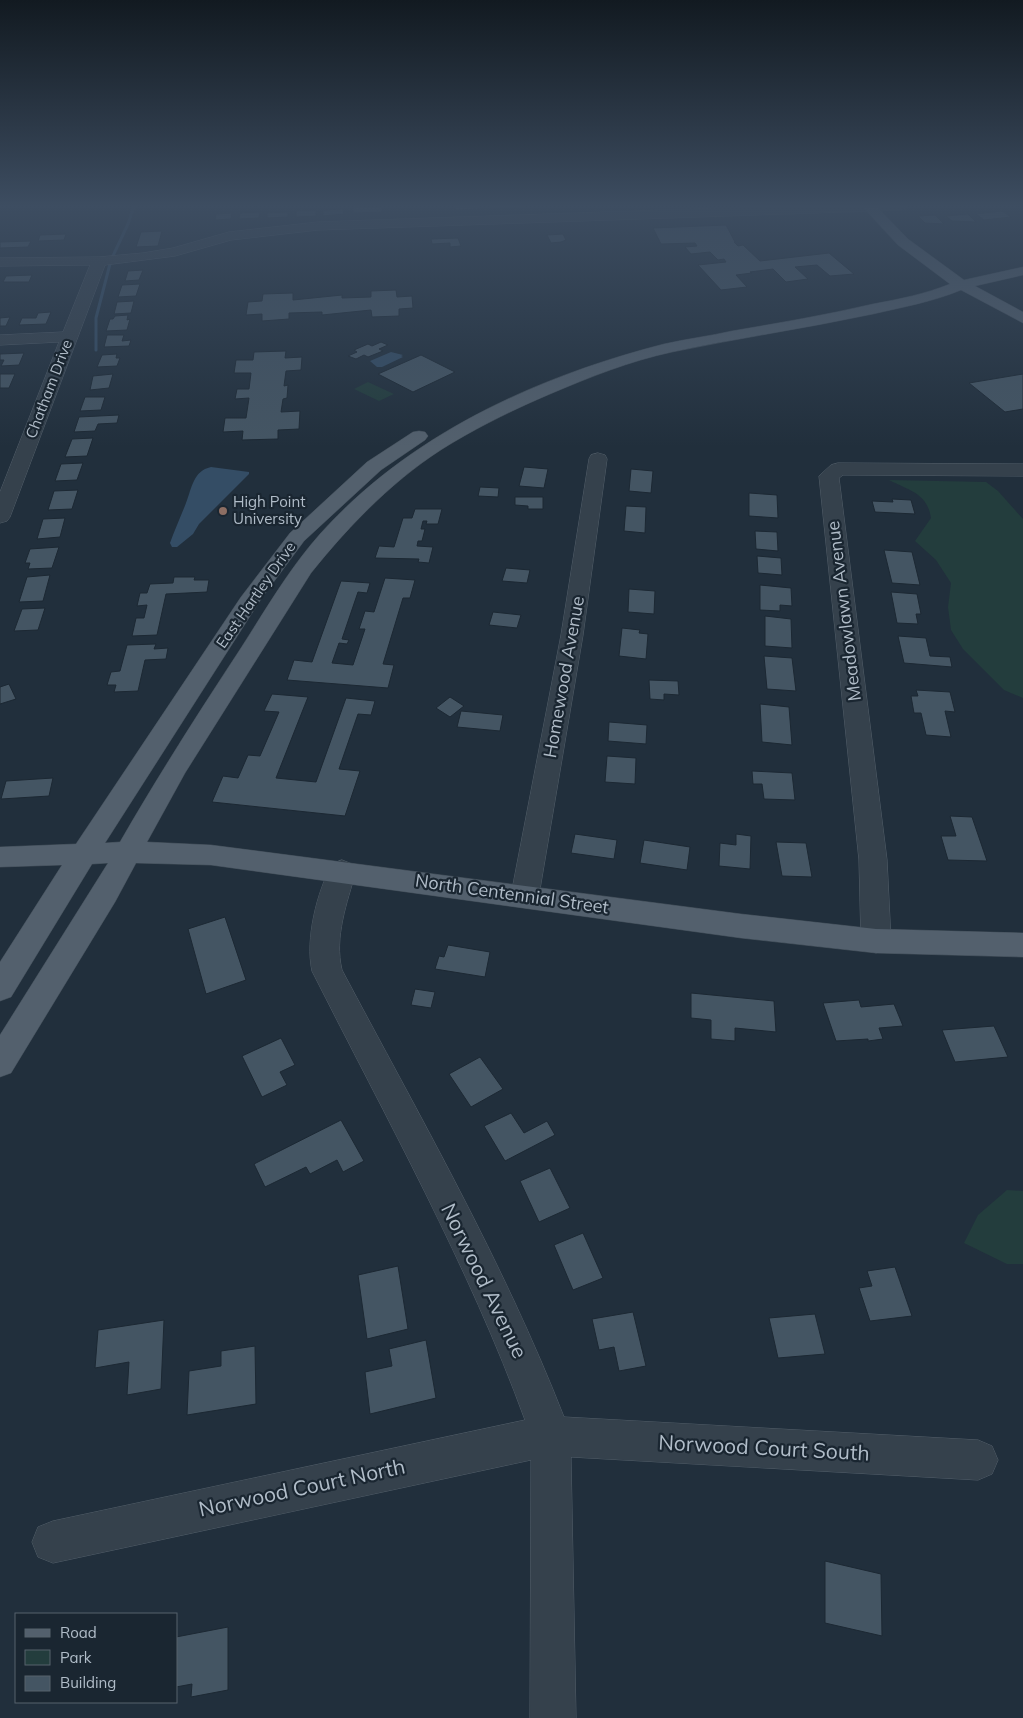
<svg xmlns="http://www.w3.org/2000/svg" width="1023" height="1718" font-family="Mulish,sans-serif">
<rect width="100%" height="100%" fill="#212f3c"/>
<g fill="#233d3d">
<path d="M368 382 394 394 379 401 354 389Z"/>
<path d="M889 480 986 482 998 491 1023 519V698L1004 690 963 649 951 630 948 607 951 583 936 560 915 541 931 518C927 493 910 491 889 480Z"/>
<path d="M1007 1190 1023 1191V1264H1007L964 1243 978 1215Z"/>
</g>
<g fill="#344d65">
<path d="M391 352 403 355 401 356 403 357 382 367H377L370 361Z"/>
<path d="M211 467 249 472V474L199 524 193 534 177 547H172L170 543C175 529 181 516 186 503 192 488 193 471 211 467Z"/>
</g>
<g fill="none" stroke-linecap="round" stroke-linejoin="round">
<path stroke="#344d65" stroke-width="3" d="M96 350V318L111 260 128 224 134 206"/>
</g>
<g fill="#445563" stroke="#1c2833">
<path d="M353 206 382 207V212L353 213Z"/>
<path d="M454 206H479L480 209 455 210Z"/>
<path d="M491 206H524L525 207 491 209Z"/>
<path d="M343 209 344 214 323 216V210Z"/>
<path d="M316 210V216L296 217V211Z"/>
<path d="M1002 211 1011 217 984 220 976 214Z"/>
<path d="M260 212 259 218 239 219 240 213Z"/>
<path d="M288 212V217L267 218V213Z"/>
<path d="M232 213 231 219 215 220 216 214Z"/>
<path d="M968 214 976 222 952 221 946 216Z"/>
<path d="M935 215 944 224 925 223 918 216Z"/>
<path d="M726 225 735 242H734L738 246 743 245 760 261 829 253 854 274 830 276 817 265 795 267 808 279 786 282 773 269 750 272 752 273 736 275 747 287 721 290 698 265 726 262 724 259 718 260 710 252 691 254 685 247 697 246 695 243 661 244 653 228Z"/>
<path d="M162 231 158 246 136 247 141 232Z"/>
<path d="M66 234 64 240 38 241 40 235Z"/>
<path d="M563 234 566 240 561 242 551 243 547 235Z"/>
<path d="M458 238 461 246 450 247V243L432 244 431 239Z"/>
<path d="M31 241 28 247 0 248V242Z"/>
<path d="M143 270 139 280 125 281 128 271Z"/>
<path d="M32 275 29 282H3L6 276Z"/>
<path d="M140 284 136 296 118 297 122 285Z"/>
<path d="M396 290 397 297 412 296 413 308 399 309V316L372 317 371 310 322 315V312L289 313V319L262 321V314L246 315 248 302 262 301 263 294 293 293V300L342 295V298L371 297V291Z"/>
<path d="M134 301 131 313 114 314 117 302Z"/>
<path d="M51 312 46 324 19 325 22 318H36L38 313Z"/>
<path d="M128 315 127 320 130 319 127 330 106 331 110 319H113L115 316Z"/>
<path d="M10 317 6 326H0V318Z"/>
<path d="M107 335H124L122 341 131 340 129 346 104 347Z"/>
<path d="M381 342 388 345 379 349 383 351 368 357 364 355 356 359 348 356 357 352 354 350 368 344 372 346Z"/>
<path d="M286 351 285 358 302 357 301 370 286 371 284 386 288 385 287 398 283 399 281 412 300 411 299 429 278 430V439L242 440 243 431 223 432 225 418H246L249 398 235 399 237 389H249L251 373H234L236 360H253L254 352Z"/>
<path d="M24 353 19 365 1 366 4 360H0V354Z"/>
<path d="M117 354 116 358H120L117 366 97 367 102 355Z"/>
<path d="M421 355 455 372 413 392 378 374Z"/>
<path d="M0 374H15L9 388H0Z"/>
<path d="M113 374 109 388 90 390 93 376Z"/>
<path d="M1023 374V409L1005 412 969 383Z"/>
<path d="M85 397H105L101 410 80 411Z"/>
<path d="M119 415 117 423 98 424 95 431 74 432 79 417Z"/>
<path d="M93 438 87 456 65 457 72 439Z"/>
<path d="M83 463 77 480 55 481 61 464Z"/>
<path d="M524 467 548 469 544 488 519 486Z"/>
<path d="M631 469 653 471 651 493 629 491Z"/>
<path d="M480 487 499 488 498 497 478 496Z"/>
<path d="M78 490 72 509 48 510 54 491Z"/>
<path d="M749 493 777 495 778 518 749 516Z"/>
<path d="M515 497H543V509H528V506L515 505Z"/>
<path d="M892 499 911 500 915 514 875 512 872 501 893 502Z"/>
<path d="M626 506 646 507 645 533 624 531Z"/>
<path d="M415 509H442L438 524H426L427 521H423L421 529H425L422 541H418L417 546 433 547 429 563 418 562 419 559 375 558 379 546 394 547 403 518H412Z"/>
<path d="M65 518 60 537 37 539 43 519Z"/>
<path d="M755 531 777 532 778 551 756 549Z"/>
<path d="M59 547 52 568 28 569 30 563H25L30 549Z"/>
<path d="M884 550 912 552 920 585 892 583Z"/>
<path d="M757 556 781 558 782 575 758 573Z"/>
<path d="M506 568 530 570 527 583 502 581Z"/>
<path d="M50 575 43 601 19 602 27 577Z"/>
<path d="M174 577H195L194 580H209L207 592 166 594 157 635 132 636 136 618H144L147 605 137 606 140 593H147L150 584 173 583Z"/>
<path d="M385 578 415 580 410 598H403L383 664 394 665 388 688 287 680 294 660 312 662 341 581 370 583 367 593 358 592 342 639 349 640 347 644 339 643 332 663 353 665 365 629H359L365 611 374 612Z"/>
<path d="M760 585 791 588 792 606 780 605V611L760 610Z"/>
<path d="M629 589 655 591 654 614 628 612Z"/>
<path d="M891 592 917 594 921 614H916L918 624 897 623Z"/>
<path d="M45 608 38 630 14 631 22 609Z"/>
<path d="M493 612 521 615 517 628 489 625Z"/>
<path d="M765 616 791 619 792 648 765 646Z"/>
<path d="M622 628 640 630 639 633 648 634 646 659 619 656Z"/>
<path d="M898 636 926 638 930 656 950 657 952 667 904 663Z"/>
<path d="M156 644 154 649 168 648 166 659 145 660 138 691 114 692 116 685H107L111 672 120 671 127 645Z"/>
<path d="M764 656 792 658 796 691 767 689Z"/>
<path d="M649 680 678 681 679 695 664 694V700L650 699Z"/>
<path d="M9 684 16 699 0 704V687Z"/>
<path d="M916 690 950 692 955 712 945 711 951 737 926 735 921 713H914L911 696H918Z"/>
<path d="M272 694 308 697 276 778 316 782 346 698 375 701 371 715 358 714 339 769 360 771 345 816 212 802 223 776 238 778 248 755 260 756 279 712 264 711Z"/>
<path d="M450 697 464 706 450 717 436 708Z"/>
<path d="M760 704 789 707 792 745 762 742Z"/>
<path d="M461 711 503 715 500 731 457 727Z"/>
<path d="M609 722 647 725 646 744 608 741Z"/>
<path d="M607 756 636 758 635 784 605 782Z"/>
<path d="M752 771 792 773 795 800 764 799 762 784H753Z"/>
<path d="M53 778 49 796 1 799 6 781Z"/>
<path d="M950 816 972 817 987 861 948 860 941 836H956Z"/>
<path d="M575 834 617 840 614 859 571 853Z"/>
<path d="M736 834 751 836 750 869 719 866 720 843 736 845Z"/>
<path d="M644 840 690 847 687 870 640 863Z"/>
<path d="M776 842 806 843 812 877 782 876Z"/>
<path d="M225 917 246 980 206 994 188 929Z"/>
<path d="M448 945 490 952 485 977 435 969 439 956 444 957Z"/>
<path d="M415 989 435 992 431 1008 411 1005Z"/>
<path d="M691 993 774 1001 776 1032 735 1028V1041L711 1039V1020L691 1018Z"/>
<path d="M859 1000 861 1007 894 1004 903 1026 879 1028 883 1039 868 1041V1039L836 1041 823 1003Z"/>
<path d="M994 1026 1008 1057 955 1062 942 1030Z"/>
<path d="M281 1038 295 1065 280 1072 287 1085 262 1097 242 1056Z"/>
<path d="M480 1057 503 1089 471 1107 449 1074Z"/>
<path d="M511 1113 524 1133 547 1121 555 1135 505 1161 484 1126Z"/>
<path d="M341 1120 364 1161 343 1172 337 1160 310 1174 306 1167 265 1187 254 1164Z"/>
<path d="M550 1168 570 1208 539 1222 520 1181Z"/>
<path d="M583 1233 603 1278 573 1290 554 1245Z"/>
<path d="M398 1266 408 1329 367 1339 358 1275Z"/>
<path d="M895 1267 912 1316 870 1321 859 1288 872 1286 867 1271Z"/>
<path d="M633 1312 646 1366 619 1371 614 1347 599 1350 592 1319Z"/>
<path d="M815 1314 825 1354 778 1358 769 1318Z"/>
<path d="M164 1320 161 1389 127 1395 129 1362 95 1368 98 1330Z"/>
<path d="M426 1340 436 1398 370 1414 365 1372 392 1366 389 1349Z"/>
<path d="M255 1346 256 1404 187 1415 189 1371 221 1366V1351Z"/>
<path d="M825 1561 881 1574 882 1636 825 1623Z"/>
<path d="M228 1627V1690L191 1697 192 1684 176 1687V1637Z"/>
</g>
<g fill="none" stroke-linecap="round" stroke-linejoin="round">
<defs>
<g id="minor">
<path d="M779 206H908L901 210 318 230 231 240 175 256 105 265 10 517 7 521 0 523V492L59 342 0 345V335L63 332 90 265 0 266V258L99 257 143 253 173 248 229 232 318 222Z"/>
<path d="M598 453 605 455 607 459 583 635 539 895 535 903 525 906 515 903 511 895 561 635 589 459 591 455Z"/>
<path d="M838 463 1023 464V476L843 475 839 478 887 860 891 941 886 949 876 953 866 949 861 941 859 860 819 476 831 465Z"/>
<path d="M342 860 352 864 356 871C347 903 334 937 342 970 420 1117 503 1261 564 1417L978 1440 992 1446 998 1460 992 1474 978 1480 571 1457 576 1718H530L531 1460 53 1563 38 1557 32 1542 38 1527 53 1521 525 1420C469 1266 386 1118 312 971 305 939 317 892 332 864Z"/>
</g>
<path id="major" d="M862 206H876L908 239 964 280 1023 267V275L975 286 1023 312V323L961 290C932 302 903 307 873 314 807 328 739 338 672 352 630 361 590 377 550 394 517 408 484 424 452 443 398 475 350 524 311 573L185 773 147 842 211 845 741 914 876 929 1023 933V957L876 953 741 938 211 865 136 863 115 902 11 1073 0 1077V1035L108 863 92 864 11 997 0 1001V962L62 865 0 867V847L76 844 241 597 290 533 367 462 413 432 419 431 425 432 428 436 425 440 381 470 304 541 261 599 105 843 120 842C158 776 199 712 241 648 266 609 289 569 320 534 410 434 536 377 664 344 686 339 710 336 732 331 779 323 826 315 873 304 900 299 925 294 950 284L898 245Z"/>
</defs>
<use href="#minor" stroke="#535f6a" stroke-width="1"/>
<use href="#major" stroke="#3e4a55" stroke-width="1"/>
<use href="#minor" fill="#35414c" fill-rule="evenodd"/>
<use href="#major" fill="#53606d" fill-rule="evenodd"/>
</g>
<linearGradient id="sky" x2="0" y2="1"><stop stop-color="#121a21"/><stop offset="0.46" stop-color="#3d4d61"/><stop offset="1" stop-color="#3d4d61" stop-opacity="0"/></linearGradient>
<rect width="1023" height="447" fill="url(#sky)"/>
<circle fill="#8d6e63" stroke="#1a2631" stroke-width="2" cx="223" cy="511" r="5"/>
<g text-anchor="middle" stroke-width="4.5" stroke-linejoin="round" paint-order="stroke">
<g font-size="15" fill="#b0bcc8" stroke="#1a2631">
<text transform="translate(49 389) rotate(-69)" y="5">Chatham Drive</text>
<text transform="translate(256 595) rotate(-55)" y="5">East Hartley Drive</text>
</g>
<g font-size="15" fill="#b0bcc8" stroke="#1a2631" text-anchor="start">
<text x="233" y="507">High Point<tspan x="233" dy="17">University</tspan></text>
</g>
<g font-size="18" fill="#b0bcc8" stroke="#1a2631">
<text transform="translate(844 611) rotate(-97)" y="6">Meadowlawn Avenue</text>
<text transform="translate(564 677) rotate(-80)" y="6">Homewood Avenue</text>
<text transform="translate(512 894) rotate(8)" y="6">North Centennial Street</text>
</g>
<g font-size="21" fill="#b0bcc8" stroke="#1a2631">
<text transform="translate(484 1281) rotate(64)" y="7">Norwood Avenue</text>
<text transform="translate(764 1448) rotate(3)" y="7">Norwood Court South</text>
<text transform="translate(302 1488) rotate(-12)" y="7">Norwood Court North</text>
</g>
</g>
<rect x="15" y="1613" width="162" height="90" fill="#1a2631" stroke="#56626d"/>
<rect x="25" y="1629" width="25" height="8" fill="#53606d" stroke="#56626d"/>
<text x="60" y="1638" font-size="15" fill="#b0bcc8">Road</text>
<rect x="25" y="1650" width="25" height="15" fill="#233d3d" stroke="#56626d"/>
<text x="60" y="1663" font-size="15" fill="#b0bcc8">Park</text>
<rect x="25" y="1676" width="25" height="15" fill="#445563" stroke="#56626d"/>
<text x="60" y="1688" font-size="15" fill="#b0bcc8">Building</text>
</svg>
